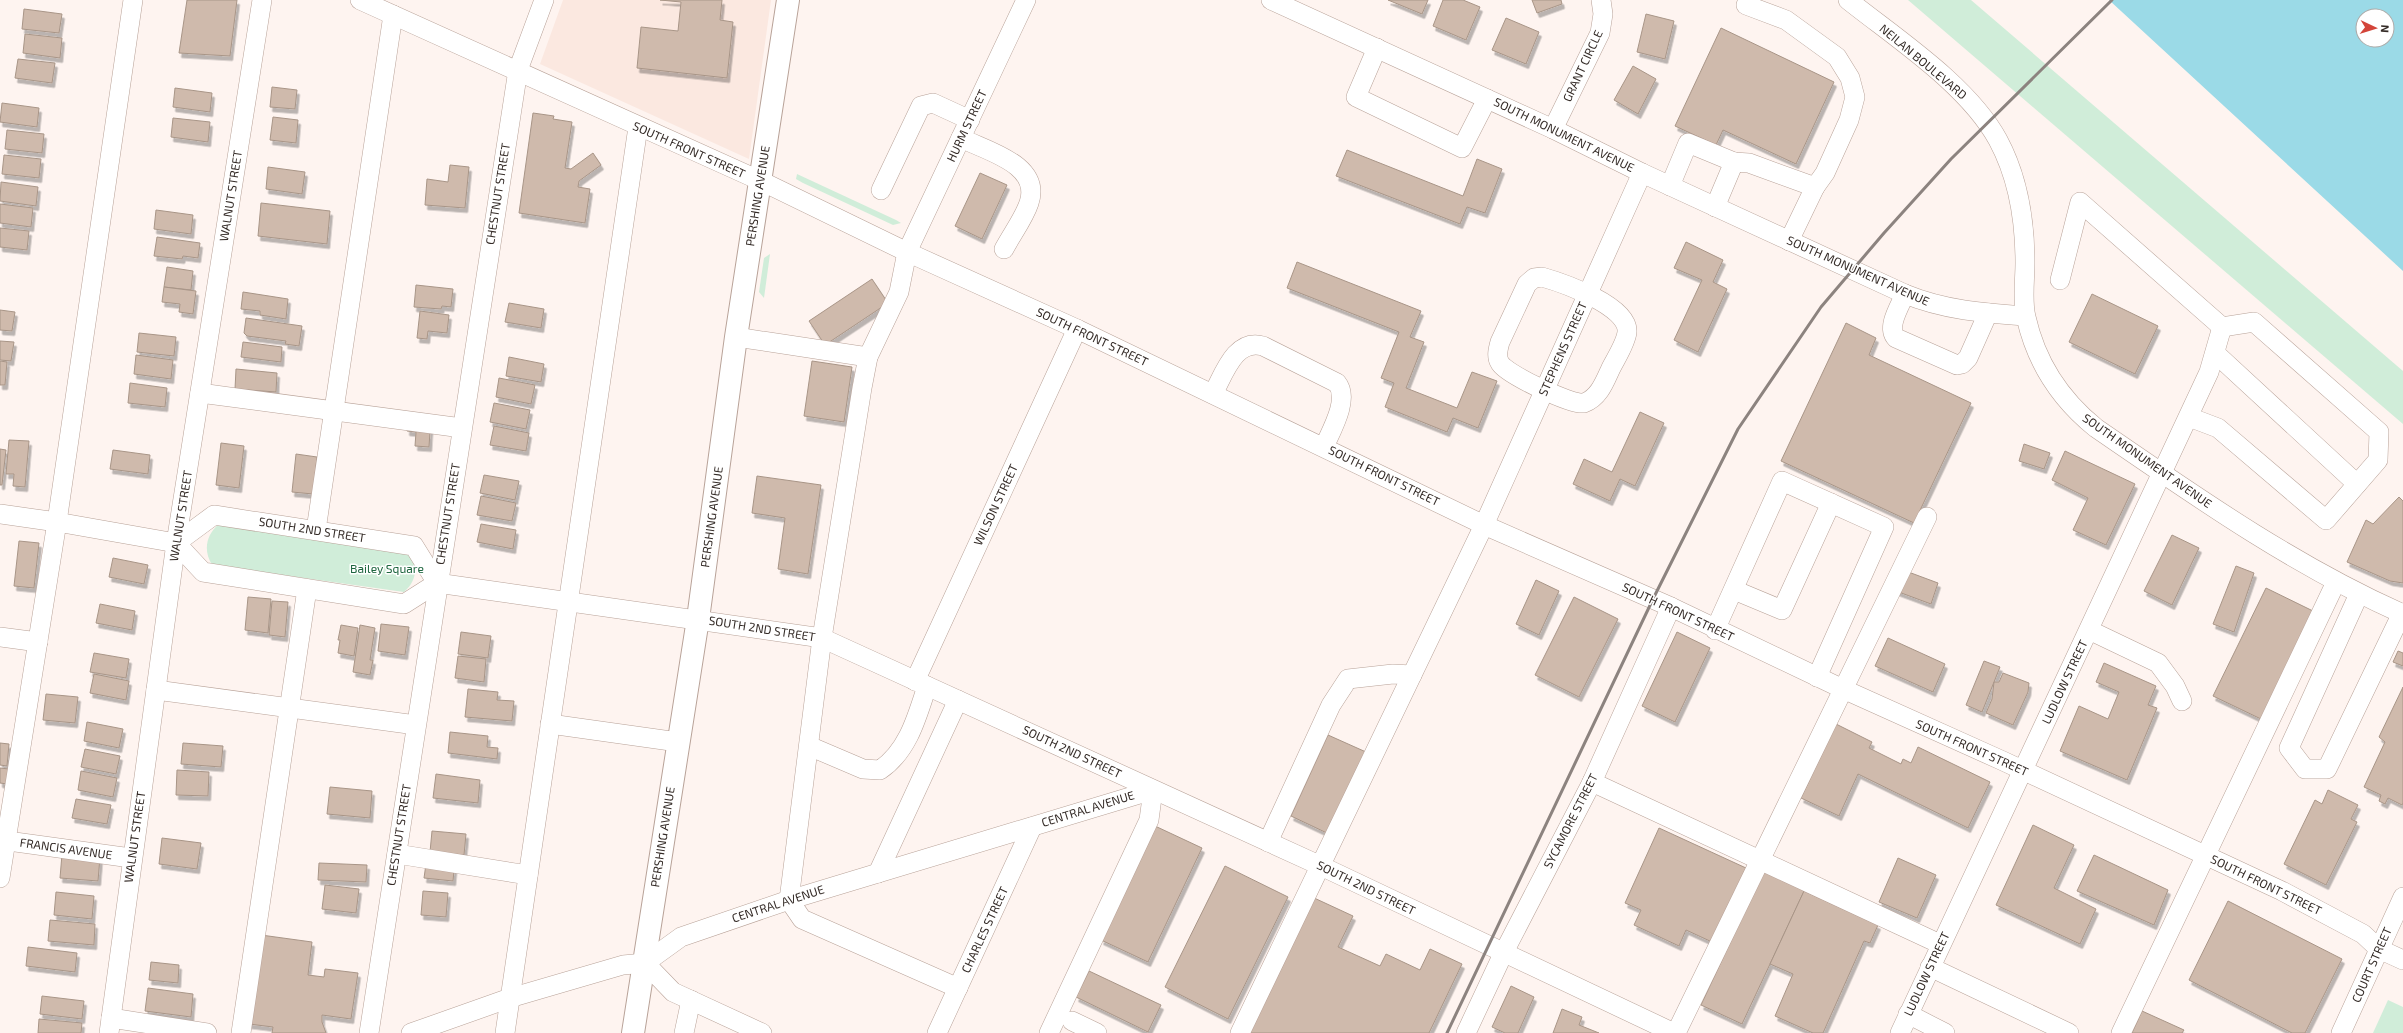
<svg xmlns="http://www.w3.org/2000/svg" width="2403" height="1033" font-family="'Exo 2',sans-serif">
<defs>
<filter id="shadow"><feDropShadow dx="2.5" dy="4.5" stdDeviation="0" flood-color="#0004"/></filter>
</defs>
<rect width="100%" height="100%" fill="#fef4f0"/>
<path fill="#fbe8e0" d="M563 0H771L749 159 540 64Z"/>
<g fill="#d0edd9">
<path d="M1908 0H1971L2403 371V424Z"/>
<path d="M797 174 896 220 901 223 893 225 803 183 796 179Z"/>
<path d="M770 254 764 298 759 292 764 258Z"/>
<path d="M219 524 410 551C417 567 418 579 404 592L212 565C203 550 206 535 219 524Z"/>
<path d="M2388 1000 2403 1007V1033H2373Z"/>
</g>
<path fill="#9bdae7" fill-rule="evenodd" d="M2109 0H2403V271ZM2363 16H2387V40H2363Z"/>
<g fill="#cfbaac" stroke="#a89587" filter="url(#shadow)">
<path d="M187 0H237L230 56 179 53Z"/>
<path d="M660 0H722L720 20 733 22 727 78 637 68 641 27 678 31 681 2Z"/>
<path d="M1388 0H1428L1422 14Z"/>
<path d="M1443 0H1463L1480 7 1466 40 1433 26Z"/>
<path d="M1532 0H1561L1562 4 1537 13Z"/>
<path d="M24 9 62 14 59 33 22 29Z"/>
<path d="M1646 14 1674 21 1665 59 1637 52Z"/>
<path d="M1506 18 1539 32 1526 64 1492 50Z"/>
<path d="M1721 28 1834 82 1796 164 1723 130 1716 145 1675 126Z"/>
<path d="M25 34 62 38 60 58 23 53Z"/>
<path d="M18 59 55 63 52 83 15 78Z"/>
<path d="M1633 66 1656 79 1638 114 1614 100Z"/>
<path d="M272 87 297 90 295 109 270 107Z"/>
<path d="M175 88 212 93 210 112 173 107Z"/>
<path d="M2 103 39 108 37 127 0 122Z"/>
<path d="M533 113 554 116 553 119 572 122 565 168 571 169 593 153 601 165 579 181 578 187 590 189 585 223 519 213Z"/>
<path d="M273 117 298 120 296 143 270 140Z"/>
<path d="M173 118 210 122 208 142 171 137Z"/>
<path d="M7 130 44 134 42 153 5 149Z"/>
<path d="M1347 150 1463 196 1477 159 1502 169 1485 213 1467 207 1460 224 1336 176Z"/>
<path d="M4 155 41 159 39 178 2 174Z"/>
<path d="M450 165 469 167 465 208 425 205 427 179 448 182Z"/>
<path d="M268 167 305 172 302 194 266 189Z"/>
<path d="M980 173 1007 185 982 239 955 226Z"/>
<path d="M1 182 38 187 36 206 0 201Z"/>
<path d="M261 203 330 211 327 244 258 236Z"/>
<path d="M0 204 33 208 31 227 0 223Z"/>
<path d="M156 210 193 215 191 234 154 229Z"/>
<path d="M0 228 29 231 27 250 0 247Z"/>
<path d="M157 237 200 243 198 258 183 256 182 259 154 256Z"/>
<path d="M1686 242 1723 260 1713 282 1727 289 1698 352 1674 340 1702 280 1674 268Z"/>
<path d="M1297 262 1421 311 1410 337 1424 342 1406 388 1457 408 1472 372 1497 381 1478 428 1453 418 1447 432 1385 407 1394 383 1381 378 1399 332 1287 288Z"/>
<path d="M167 267 193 271 191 290 164 287Z"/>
<path d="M872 279 888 303 825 345 809 321Z"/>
<path d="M416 285 453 289 451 307 442 306 441 309 414 307Z"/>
<path d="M164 287 196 291 193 314 179 312 180 304 162 302Z"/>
<path d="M243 292 288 299 286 319 260 315V311L241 309Z"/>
<path d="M2092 294 2158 326 2135 374 2069 342Z"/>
<path d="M509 303 544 309 541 328 505 322Z"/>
<path d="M0 310 15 312 12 331 0 330Z"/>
<path d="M420 311 449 315 447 333 428 331 427 339 417 338Z"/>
<path d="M246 318 302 326 299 346 285 344 286 341 247 336 244 333Z"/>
<path d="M1846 323 1876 338 1869 355 1971 403 1914 523 1781 461Z"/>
<path d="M139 333 176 337 174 356 137 352Z"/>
<path d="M0 341 14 342 11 361 0 360Z"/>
<path d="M243 342 282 347 281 362 241 357Z"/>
<path d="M136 355 173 360 171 379 134 374Z"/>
<path d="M509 357 544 364 541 382 506 376Z"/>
<path d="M0 361 7 362 5 385H0Z"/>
<path d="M812 361 852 367 844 422 804 416Z"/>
<path d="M236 369 277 373 276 392 235 389Z"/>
<path d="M499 378 535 385 531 404 496 397Z"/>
<path d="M130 383 167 388 165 407 128 403Z"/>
<path d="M494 403 530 410 526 429 490 422Z"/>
<path d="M1640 412 1664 423 1635 486 1620 479 1610 501 1573 484 1584 459 1612 472Z"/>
<path d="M408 414 431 416 429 447 415 446 416 432 407 431Z"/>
<path d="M494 426 529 433 526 451 490 445Z"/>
<path d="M9 440 29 441 25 487 13 486 14 474H6Z"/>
<path d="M221 443 244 446 239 488 216 485Z"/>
<path d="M2024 444 2050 453 2044 469 2019 461Z"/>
<path d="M0 449 6 450 2 485H0Z"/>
<path d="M113 450 150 455 148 474 110 469Z"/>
<path d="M2065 451 2135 484 2106 545 2073 530 2088 498 2052 480Z"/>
<path d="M296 454 317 457 313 494 292 492Z"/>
<path d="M484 475 519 481 515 500 480 493Z"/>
<path d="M757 476 821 485 808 574 778 569 785 518 752 513Z"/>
<path d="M481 496 516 503 512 521 477 515Z"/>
<path d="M2399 497 2403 501V583L2390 581 2347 562 2366 520 2373 524Z"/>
<path d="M481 524 516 530 513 549 477 542Z"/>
<path d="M2172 535 2199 548 2172 605 2144 591Z"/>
<path d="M19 541 39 543 34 588 14 586Z"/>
<path d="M113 558 148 565 144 584 109 577Z"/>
<path d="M2236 566 2254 573 2234 632 2213 624Z"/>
<path d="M1903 570 1938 583 1931 604 1896 591Z"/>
<path d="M1536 580 1559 591 1539 635 1516 624Z"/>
<path d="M2266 588 2313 611 2261 719 2213 696Z"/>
<path d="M248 597 271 599 268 633 245 630Z"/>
<path d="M1574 597 1618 619 1579 697 1535 675Z"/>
<path d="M272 601 288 602 285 637 269 635Z"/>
<path d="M100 604 135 611 132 630 96 623Z"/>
<path d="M381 624 409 627 405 655 378 651Z"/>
<path d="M341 625 358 628 354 656 338 653 340 640H338Z"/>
<path d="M360 625 375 628 370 660H373L370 675 353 672Z"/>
<path d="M461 632 491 636 488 658 458 654Z"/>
<path d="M1677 632 1710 648 1675 722 1642 706Z"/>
<path d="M1888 638 1945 664 1933 692 1875 666Z"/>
<path d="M2398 651 2403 653V666L2393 662Z"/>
<path d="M94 653 129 659 126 678 90 672Z"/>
<path d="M458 656 486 659 484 682 455 678Z"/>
<path d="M1984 661 2000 667 1982 712 1966 705Z"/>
<path d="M2104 663 2156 686 2148 705 2157 708 2127 780 2060 751 2079 706 2108 719 2119 692 2096 682Z"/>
<path d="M2003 673 2029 683 2028 692 2013 725 1986 713 1992 699 1994 682H1999Z"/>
<path d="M94 674 129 681 126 700 90 693Z"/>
<path d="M2403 687V803L2402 805 2388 798 2385 804 2379 801 2381 795 2364 787 2385 742 2379 737Z"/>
<path d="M468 689 498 692 497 700 514 701 512 721 465 717Z"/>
<path d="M46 694 78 697 75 723 43 720Z"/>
<path d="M87 722 123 729 119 748 84 741Z"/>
<path d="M1836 724 1872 742 1869 748 1901 764 1903 759 1911 763 1918 747 1990 782 1968 828 1858 774 1839 816 1801 798Z"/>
<path d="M450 732 488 736 487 747 498 748 497 759 448 753Z"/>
<path d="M1328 735 1366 752 1329 834 1291 816Z"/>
<path d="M0 743 9 744 7 766 0 765Z"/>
<path d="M183 743 223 746 221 767 181 764Z"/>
<path d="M85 749 120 756 116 774 81 767Z"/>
<path d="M0 768 9 769 7 784 0 783Z"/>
<path d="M177 770 209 772 208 796 176 795Z"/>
<path d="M81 771 117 778 113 797 78 790Z"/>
<path d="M436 774 480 780 478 803 433 798Z"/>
<path d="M330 787 372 791 370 818 327 814Z"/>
<path d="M2328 790 2358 805 2351 819 2357 822 2326 885 2284 864 2315 800 2322 804Z"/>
<path d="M76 799 111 805 107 824 72 818Z"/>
<path d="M2033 825 2074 845 2054 888 2096 909 2080 944 1996 905Z"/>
<path d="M1155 826 1202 848 1148 962 1101 940Z"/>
<path d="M1659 828 1746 868 1712 942 1686 930 1679 946 1634 925 1641 910 1625 903Z"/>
<path d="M432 831 466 834 464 855 430 852Z"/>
<path d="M162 838 201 843 197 869 159 864Z"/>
<path d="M62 854 100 857 98 881 60 878Z"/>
<path d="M2094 855 2168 890 2154 925 2077 891Z"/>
<path d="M427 857 455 860 453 881 424 878Z"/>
<path d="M1898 858 1936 875 1917 918 1879 902Z"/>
<path d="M319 863 367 865 366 882 318 880Z"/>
<path d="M1225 866 1288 897 1228 1019 1165 987Z"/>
<path d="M1765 868 1806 887 1742 1024 1701 1005Z"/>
<path d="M325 885 359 889 356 913 322 909Z"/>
<path d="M423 891 448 893 446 917 421 915Z"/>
<path d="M1804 891 1878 925 1870 943 1864 941 1823 1033H1813L1775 1016 1793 974 1770 964Z"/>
<path d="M56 892 94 896 92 919 54 915Z"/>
<path d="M1312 897 1353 916 1338 947 1380 966 1386 954 1420 970 1430 949 1462 964 1429 1033H1248Z"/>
<path d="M2228 901 2342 959 2305 1033H2292L2189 980Z"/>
<path d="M50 920 95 924 94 945 48 941Z"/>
<path d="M261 935 312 942 308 975 324 977 325 969 358 973 351 1019 322 1015V1022L326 1033H272L273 1027 249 1024Z"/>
<path d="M28 947 77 953 75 972 26 966Z"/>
<path d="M151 962 179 965 178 983 149 980Z"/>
<path d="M1089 971 1161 1005 1148 1032 1076 997Z"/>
<path d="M1511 986 1534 997 1518 1033H1505L1492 1027Z"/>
<path d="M148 988 193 994 191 1017 145 1011Z"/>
<path d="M42 996 84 1001 82 1019 40 1014Z"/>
<path d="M1562 1009 1582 1017 1579 1025 1599 1033H1553Z"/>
<path d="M2142 1011 2184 1030 2182 1033H2132Z"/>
<path d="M39 1019 82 1023 81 1033H38Z"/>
</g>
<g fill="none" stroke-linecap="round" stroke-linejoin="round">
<defs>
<g id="minor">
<path d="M360 0 761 181 907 252 1077 329 1484 525 1671 607 1843 689 2003 761 2282 891 2363 934 2379 949 2403 960"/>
<path d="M1271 0 1553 129 1642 173 1905 294C1944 310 1983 313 2025 316"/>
<path d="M1848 0C1897 39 1968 85 1998 140 2018 177 2025 221 2025 263 2025 280 2022 301 2026 317 2036 362 2060 399 2096 428 2195 496 2293 565 2403 614"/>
<path d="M1377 48 1356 97 1462 148 1487 99"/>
<path d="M1553 129 1600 33 1603 14 1601 0"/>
<path d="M961 138C986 151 1042 164 1029 203 1024 218 1012 234 1004 249"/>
<path d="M1734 162 1749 163 1815 187 1825 173 1849 120 1855 97 1850 78 1837 57 1786 20 1746 5"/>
<path d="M1670 186 1688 143 1734 162 1715 207"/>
<path d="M881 190 921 106 933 103 970 120"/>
<path d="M1789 241 1815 187"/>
<path d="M1542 277C1563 283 1629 306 1627 332 1626 343 1616 358 1611 368 1605 381 1599 398 1584 403 1573 406 1504 373 1500 363 1496 357 1498 349 1500 342L1527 284 1534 278Z"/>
<path d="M2060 280 2080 202 2222 327"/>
<path d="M1905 294C1900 306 1886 327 1896 338L1957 365 1962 364 1968 358 1988 313"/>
<path d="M736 337 868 357"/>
<path d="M2215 353 2357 484"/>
<path d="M200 393 462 428"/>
<path d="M1213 394C1224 374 1235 338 1263 346L1337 383C1350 399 1331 431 1324 447"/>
<path d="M2189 417 2218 428 2326 520 2378 460 2379 432 2254 322 2222 327"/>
<path d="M0 514 57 522 176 543 203 572 404 604 437 583 822 638 1321 866 1674 1033"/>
<path d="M316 530 393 15"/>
<path d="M176 543 214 515 414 546 437 583"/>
<path d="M1734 590 1782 610 1831 503"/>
<path d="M2359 594 2289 748 2305 769H2327L2402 613"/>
<path d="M1715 630 1782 481 1884 527 1817 677"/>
<path d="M2089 630 2158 663 2175 686 2182 701"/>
<path d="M0 637 38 642"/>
<path d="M915 681 1077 329"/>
<path d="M156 690 416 725"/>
<path d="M550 724 678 742"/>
<path d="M809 746 863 769 880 770C908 751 917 717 927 686"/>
<path d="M1592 782 1940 944"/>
<path d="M0 840 131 858"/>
<path d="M1268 842 1331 705 1348 679 1393 674 1412 675"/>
<path d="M397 854 528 875"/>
<path d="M878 873 958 700"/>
<path d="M0 878 57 522 133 0"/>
<path d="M645 963 673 992 762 1033"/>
<path d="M1930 967 2069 1033"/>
<path d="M958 988 802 919 789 900 822 638 862 388 868 357 899 292 907 252 1026 0"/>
<path d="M1908 1014 1945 1033"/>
<path d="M111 1018 207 1033"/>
<path d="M1072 1021 1097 1033"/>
<path d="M109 1033 176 543 262 0"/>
<path d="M241 1033 307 589"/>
<path d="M369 1033 518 70 544 0"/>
<path d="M411 1033 510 998 623 965 645 963 681 937 789 900 1153 790"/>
<path d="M505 1033 638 127"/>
<path d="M684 1033 691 1000"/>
<path d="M937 1033 1032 827"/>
<path d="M1049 1033 1149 820 1153 790"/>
<path d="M1240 1033 1484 525 1642 173"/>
<path d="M1466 1033 1503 954 1592 782 1671 607"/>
<path d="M1676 1033 1927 517"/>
<path d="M1900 1033 2209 372 2222 327"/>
<path d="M2121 1033 2336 582"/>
<path d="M2341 1033 2403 897"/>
</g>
<path id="major" d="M633 1033 698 619 736 337 788 0"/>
</defs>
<use href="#minor" stroke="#b8a298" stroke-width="20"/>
<use href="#major" stroke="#b8a298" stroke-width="24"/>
<use href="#minor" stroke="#fff" stroke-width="19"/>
<use href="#major" stroke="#fff" stroke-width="22"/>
<path stroke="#8c837f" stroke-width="3" d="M1447 1033 1653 599 1738 429 1821 307 1884 233 1951 159 2112 0"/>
</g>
<g text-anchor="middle" stroke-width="3" stroke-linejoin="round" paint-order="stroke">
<g font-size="12" fill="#352c28" stroke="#fff">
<text transform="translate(1923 62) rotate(40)" y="4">NEILAN BOULEVARD</text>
<text transform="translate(1583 66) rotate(-65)" y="4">GRANT CIRCLE</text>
<text transform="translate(967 126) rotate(-65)" y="4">HURM STREET</text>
<text transform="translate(1564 135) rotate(26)" y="4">SOUTH MONUMENT AVENUE</text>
<text transform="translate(689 150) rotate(24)" y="4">SOUTH FRONT STREET</text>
<text transform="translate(498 194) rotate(-81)" y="4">CHESTNUT STREET</text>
<text transform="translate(231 196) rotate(-81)" y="4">WALNUT STREET</text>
<text transform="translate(758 196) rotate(-81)" y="4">PERSHING AVENUE</text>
<text transform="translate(1858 271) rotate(24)" y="4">SOUTH MONUMENT AVENUE</text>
<text transform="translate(1092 337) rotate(25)" y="4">SOUTH FRONT STREET</text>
<text transform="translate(1563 349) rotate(-66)" y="4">STEPHENS STREET</text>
<text transform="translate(2147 461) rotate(35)" y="4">SOUTH MONUMENT AVENUE</text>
<text transform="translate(1384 476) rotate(26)" y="4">SOUTH FRONT STREET</text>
<text transform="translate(996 505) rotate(-65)" y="4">WILSON STREET</text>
<text transform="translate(448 514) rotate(-81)" y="4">CHESTNUT STREET</text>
<text transform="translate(181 516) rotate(-81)" y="4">WALNUT STREET</text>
<text transform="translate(712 517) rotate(-82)" y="4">PERSHING AVENUE</text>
<text transform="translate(312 530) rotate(9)" y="4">SOUTH 2ND STREET</text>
<text transform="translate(1678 612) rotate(25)" y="4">SOUTH FRONT STREET</text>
<text transform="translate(762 629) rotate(9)" y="4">SOUTH 2ND STREET</text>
<text transform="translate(2065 682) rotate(-65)" y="4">LUDLOW STREET</text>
<text transform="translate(1972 748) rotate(24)" y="4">SOUTH FRONT STREET</text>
<text transform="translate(1072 752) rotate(25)" y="4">SOUTH 2ND STREET</text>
<text transform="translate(1088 809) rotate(-17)" y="4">CENTRAL AVENUE</text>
<text transform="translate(1571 821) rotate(-63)" y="4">SYCAMORE STREET</text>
<text transform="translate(399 835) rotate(-81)" y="4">CHESTNUT STREET</text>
<text transform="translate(135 837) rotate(-82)" y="4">WALNUT STREET</text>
<text transform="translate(663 837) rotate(-81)" y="4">PERSHING AVENUE</text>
<text transform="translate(66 849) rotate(8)" y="4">FRANCIS AVENUE</text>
<text transform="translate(2266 885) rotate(26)" y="4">SOUTH FRONT STREET</text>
<text transform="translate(1366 888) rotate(26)" y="4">SOUTH 2ND STREET</text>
<text transform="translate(778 904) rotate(-18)" y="4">CENTRAL AVENUE</text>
<text transform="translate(985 930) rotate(-65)" y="4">CHARLES STREET</text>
<text transform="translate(2372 965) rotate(-66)" y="4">COURT STREET</text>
<text transform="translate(1927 974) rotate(-65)" y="4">LUDLOW STREET</text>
</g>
<g font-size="12" fill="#1d653e" stroke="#fff">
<text x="387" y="573">Bailey Square</text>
</g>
</g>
<g transform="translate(2375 28) rotate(94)"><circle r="19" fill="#ffffff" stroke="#aeaba9"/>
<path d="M0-3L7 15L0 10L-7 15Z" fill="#d3453a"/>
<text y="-6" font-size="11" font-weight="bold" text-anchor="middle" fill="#352c28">N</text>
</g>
</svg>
